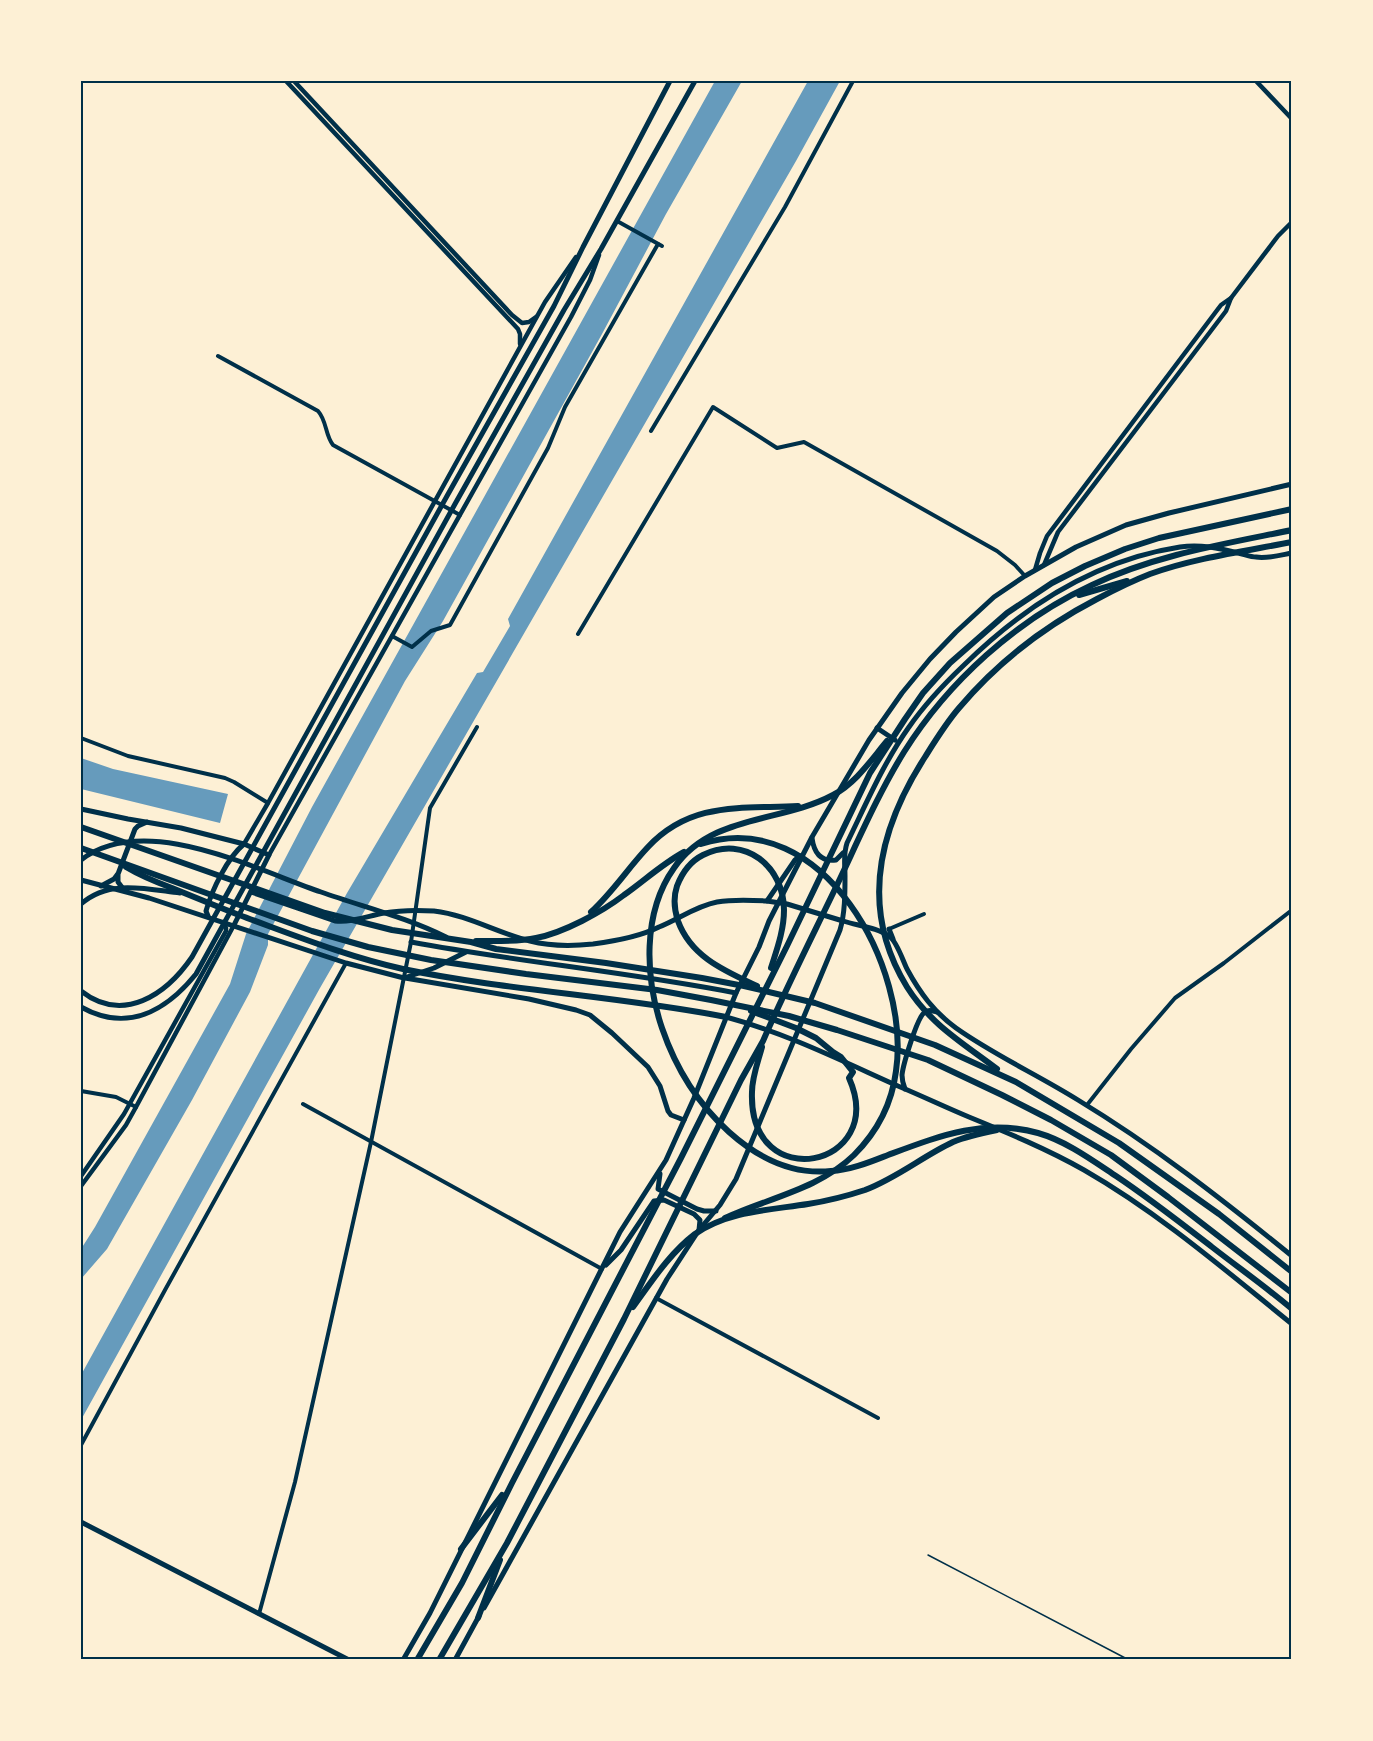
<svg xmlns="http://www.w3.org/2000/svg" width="1373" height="1741" font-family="Figtree,sans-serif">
<rect width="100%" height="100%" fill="#fdf0d5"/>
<g fill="#669bbc">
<path d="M715 81H742L666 214 602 334 443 621 405 681 268 934V945L250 992 192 1100 107 1249 81 1279V1249L95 1227 230 984 246 934 312 807Z"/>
<path d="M808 81H840L796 161 320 988 81 1420V1375L347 893 477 673 483 672 510 626 508 619Z"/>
<path d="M81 758 113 769 228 794 220 823 81 789Z"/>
</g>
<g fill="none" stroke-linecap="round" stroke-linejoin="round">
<path stroke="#003049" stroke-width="1.5" d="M928 1555 1129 1660"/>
<g stroke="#003049" stroke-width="4">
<path d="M617 221 662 246"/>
<path d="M218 356 318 411C327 421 325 435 333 445L460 515"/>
<path d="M651 431 785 207 853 81"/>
<path d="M578 634 713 407 777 448 804 442 997 551 1015 565 1025 576"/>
<path d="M392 636 412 647 431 631 450 625 548 448 565 407 658 244"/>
<path d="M81 738 128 756 225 778 234 782 268 803"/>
<path d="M889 929 924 914"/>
<path d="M81 1091 116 1097 136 1107"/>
<path d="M303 1104 602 1269"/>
<path d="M1087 1105 1131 1049 1175 998 1224 963 1292 910"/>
<path d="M656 1298 878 1418"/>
<path d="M81 1445 165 1290 346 963"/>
<path d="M259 1614 295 1482 371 1142 411 942 430 808 477 727"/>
</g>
<g stroke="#003049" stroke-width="4.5">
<path d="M286 81 518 329 520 334V344"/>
<path d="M294 81 512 315 522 323 529 322 536 317"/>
<path d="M1256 81 1292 119"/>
<path d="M1044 565 1058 532 1226 311 1231 298 1278 236 1292 222"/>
<path d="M1035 570 1040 553 1047 536 1221 305 1231 298"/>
<path d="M244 844 268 803 545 302 576 257"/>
<path d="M269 855 571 317 590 280 599 255"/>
<path d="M81 1176 124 1114 226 931V928L223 922"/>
<path d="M81 1186 126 1125 136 1107 234 925"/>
<path d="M1292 1660V1659"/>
</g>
<g stroke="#003049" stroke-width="5">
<path d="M877 728 895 740"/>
<path d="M812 838C814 853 821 862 836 860L843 853"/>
<path d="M800 856 795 860 767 901 787 904 843 921"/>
<path d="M101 886 114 879 117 875"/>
<path d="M124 890 118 882V874L135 829 138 826 147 822"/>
<path d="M905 1089C903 1084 902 1081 902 1075 903 1065 917 1018 924 1013 928 1009 933 1011 937 1012"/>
<path d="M660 1174 658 1189 697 1209 704 1211H716"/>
<path d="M606 1265 621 1250 654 1201 664 1200 694 1214 700 1220 699 1230"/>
<path d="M81 1522 349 1660"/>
<path d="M484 1608 667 1279 699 1230 720 1205 736 1179 840 930C845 913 845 894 845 876 845 864 843 855 847 843 866 804 884 762 909 727 925 704 944 684 964 665 1024 606 1095 560 1180 547 1200 544 1219 548 1238 553 1244 554 1250 557 1256 557 1267 559 1281 555 1292 553"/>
<path d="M403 1660 430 1613 620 1232 666 1160 694 1098 736 993 759 947 769 921 812 837 869 740 902 693 930 659 956 632 994 597 1025 576 1076 547 1126 525 1169 513 1292 484"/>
<path d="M455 1660 479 1616"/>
</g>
<g stroke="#003049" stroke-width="5">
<path d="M81 809 128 819 181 828 244 844 269 855 234 925"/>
<path d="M81 860C145 811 256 870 321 892 363 907 406 917 446 937"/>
<path d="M81 880 149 898 346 963 404 978 434 968 466 952"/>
<path d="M251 892 335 921C351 923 368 916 384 913 401 910 418 910 434 911 468 915 497 933 530 941 549 946 574 946 593 944 616 941 639 937 659 927 679 919 696 906 717 902 734 899 751 900 767 901"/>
<path d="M81 904C109 879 146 889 180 893"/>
<path d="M208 916 206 911C212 890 227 858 244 844"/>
<path d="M843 921C858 926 877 927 890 937 897 942 903 961 907 969 920 993 934 1012 956 1028 994 1055 1038 1075 1078 1100 1154 1146 1223 1200 1292 1256"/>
<path d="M889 929 893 939"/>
<path d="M411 942C519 962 628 972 736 993"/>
<path d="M405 978 529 999 576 1010 590 1015 612 1033 648 1067 660 1086 668 1111 671 1115 684 1120"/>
<path d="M81 991C123 1024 166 995 192 957L447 496 554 306 583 247 670 81"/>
<path d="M81 1007C127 1033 166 1011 196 974L455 504 564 310 601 249 695 81"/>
<path d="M726 1017C786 1033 842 1061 898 1086 922 1096 945 1107 969 1117 1008 1133 1047 1149 1084 1170 1159 1213 1225 1270 1292 1324"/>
</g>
<g stroke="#003049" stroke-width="6">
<path d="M1079 595 1127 581"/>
<path d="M887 741C871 760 856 783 833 795 781 823 711 814 674 868 642 913 645 978 662 1028 676 1069 697 1103 729 1132 758 1158 792 1175 831 1171 851 1170 870 1162 888 1155 939 1136 984 1118 1038 1133 1066 1141 1092 1160 1116 1176 1149 1198 1181 1223 1212 1247 1239 1268 1266 1287 1292 1309"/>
<path d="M81 827 325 913 392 930 471 942 496 949 606 963 702 978 744 986 815 1003 935 1045 1016 1082 1119 1143 1219 1214 1292 1272"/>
<path d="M701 844C823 805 911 968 896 1071 892 1103 877 1132 854 1155 819 1189 768 1198 725 1218"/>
<path d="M81 848 312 931 368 947 431 960 526 974 657 990 711 1000 789 1016 837 1030 928 1060 1002 1095 1051 1120 1111 1155 1168 1197 1292 1293"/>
<path d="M126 867C141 876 156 882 172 888 194 897 216 906 239 915 294 935 345 956 403 969 509 991 619 996 726 1017"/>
<path d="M591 912C613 892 628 868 648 847 691 801 741 809 798 806"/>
<path d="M476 941C496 941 517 942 536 938 563 933 602 912 624 895 644 881 662 864 684 852"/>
<path d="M757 986C725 971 691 957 678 921 674 909 673 898 677 886 682 873 691 861 703 855 745 834 784 867 784 910 784 930 777 949 771 968"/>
<path d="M751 1011 796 1028 816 1038 833 1052 841 1057 853 1072 849 1078C889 1168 748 1197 752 1092 752 1077 758 1062 762 1047"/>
<path d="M997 1069C963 1043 931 1025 907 987 859 909 878 830 925 757 935 741 946 723 959 708 996 664 1045 626 1097 599 1114 590 1132 581 1150 574 1194 558 1246 551 1292 542"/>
<path d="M633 1307C652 1281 669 1254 695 1234 728 1211 770 1210 808 1204 827 1201 847 1196 865 1190 897 1178 923 1156 953 1142 967 1136 982 1133 997 1130"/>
<path d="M461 1549 502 1495"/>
<path d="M478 1618 500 1560"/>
<path d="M417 1660 462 1583 512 1483 681 1158 787 946 870 773 905 719 923 693 950 663 1007 613 1052 583 1085 566 1125 549 1159 538 1292 509"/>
<path d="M439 1660 507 1543 624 1319 741 1080 763 1041C786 988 812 937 837 885 858 841 878 794 904 752 948 682 1016 620 1092 585 1155 555 1224 544 1292 530"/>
</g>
</g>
<rect width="1373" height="1741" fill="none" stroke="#fdf0d5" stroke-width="165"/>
<rect x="82" y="82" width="1208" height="1576" fill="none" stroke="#003049" stroke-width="2"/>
</svg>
